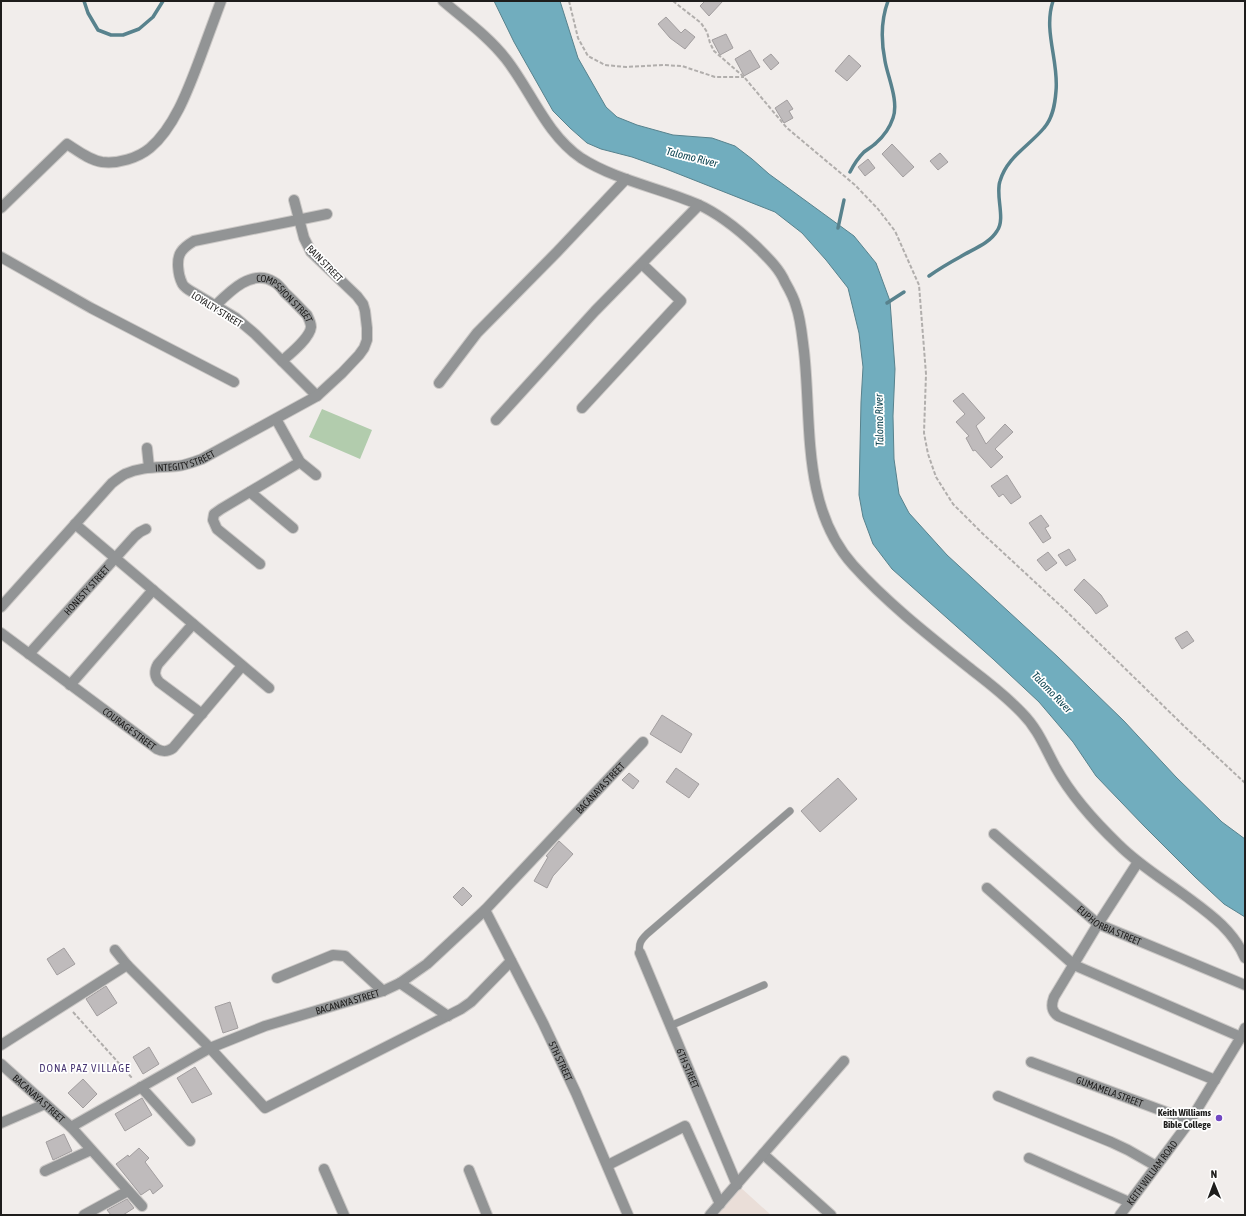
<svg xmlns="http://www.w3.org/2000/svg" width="1246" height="1216" font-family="'Asap Condensed',sans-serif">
<rect width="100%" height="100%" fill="#f1edeb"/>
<path fill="#eaded8" d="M740 1187 771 1215H715Z"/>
<path fill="#b2ccad" d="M322 409 372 430 360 459 309 437Z"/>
<path fill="#71adbe" stroke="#58828d" d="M494 1H560L578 58 606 107 617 117 637 125 673 135 712 138 735 146 752 159 769 174 854 236 876 263 890 301 895 369 893 416 894 459 899 494 909 513 947 555 1058 657 1124 721 1176 777 1222 822 1245 839V917L1224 904 1195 877 1145 827 1096 776 1073 742 1039 702 993 659 892 569 873 544 863 517 859 495 861 402 863 367 859 333 848 288 826 260 802 233 775 212 666 169 632 157 601 149 587 143 570 128 553 111 514 42Z"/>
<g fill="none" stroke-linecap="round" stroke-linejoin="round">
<g stroke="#58828d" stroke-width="3.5">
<path d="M84 1 88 13 98 30 111 35H123L139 29 153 17 163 1"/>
<path d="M850 172C854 164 858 158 864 152 868 149 873 146 876 143 884 136 890 127 893 118 899 101 888 78 885 61 881 41 881 20 888 1"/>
<path d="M838 228 844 200"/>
<path d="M929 276C939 269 949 263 960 257 973 249 989 244 997 231 1006 219 995 195 1000 181 1007 157 1029 146 1044 128 1053 118 1055 104 1056 91 1059 61 1043 31 1053 1"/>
<path d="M887 303 904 292"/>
</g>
</g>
<g fill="#bfbbbc" stroke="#a29e9f">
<path d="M705 1H723L709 16 700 6Z"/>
<path d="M666 17 681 33 685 29 695 37 685 49 670 38 658 24Z"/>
<path d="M726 34 733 48 720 55 712 40Z"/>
<path d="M750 50 760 67 744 76 735 59Z"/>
<path d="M771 54 779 63 771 70 763 60Z"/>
<path d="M849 55 861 66 847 81 835 71Z"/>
<path d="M787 100 793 109 789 111 793 118 784 123 775 108Z"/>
<path d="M892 144 914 167 903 177 882 154Z"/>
<path d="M940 153 948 162 938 170 930 161Z"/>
<path d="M868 159 875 168 865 176 858 167Z"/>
<path d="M963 393 985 418 976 426 986 444 1005 424 1013 432 995 449 1003 457 991 468 975 450 973 451 966 438 969 436 956 422 965 414 953 401Z"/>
<path d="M1007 475 1021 497 1011 504 1003 494 999 497 991 486Z"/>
<path d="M1041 515 1049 526 1045 528 1051 538 1043 543 1029 523Z"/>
<path d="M1069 549 1076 560 1066 566 1058 555Z"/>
<path d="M1048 552 1057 563 1046 571 1037 560Z"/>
<path d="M1084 579 1101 595 1108 606 1096 614 1091 607 1074 590Z"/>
<path d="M1187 631 1194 641 1182 649 1175 638Z"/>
<path d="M662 715 692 734 681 753 650 734Z"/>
<path d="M676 768 699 784 689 798 666 782Z"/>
<path d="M629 773 639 781 633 789 622 780Z"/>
<path d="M838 778 857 799 820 832 801 811Z"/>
<path d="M559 841 573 854 553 876 547 888 534 881 548 857 546 856Z"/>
<path d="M463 887 472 896 462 906 453 897Z"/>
<path d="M64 948 75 964 57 975 47 959Z"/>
<path d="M106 986 117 1003 97 1016 86 999Z"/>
<path d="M230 1002 238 1028 223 1033 215 1007Z"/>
<path d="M149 1047 159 1064 143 1074 133 1057Z"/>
<path d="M195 1067 212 1094 192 1103 177 1078Z"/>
<path d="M83 1079 97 1094 83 1108 68 1093Z"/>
<path d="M142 1098 152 1115 125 1131 115 1114Z"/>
<path d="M64 1134 72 1151 53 1160 46 1142Z"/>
<path d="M139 1148 149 1158 145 1162 163 1186 153 1194 150 1189 141 1195 116 1164 128 1155 129 1157Z"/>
<path d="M127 1199 134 1208 123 1215H111L107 1210Z"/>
</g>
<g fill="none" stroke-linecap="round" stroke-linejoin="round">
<defs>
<g id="lane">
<path d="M640 953C638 944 641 940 647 934L790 811"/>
<path d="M670 1026 764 985"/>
</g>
<g id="street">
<path d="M443 1C465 20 488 36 506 59 531 91 546 134 581 158 615 180 660 188 697 204 720 214 739 230 756 246 767 257 779 268 785 282 789 289 794 298 796 306 801 320 802 336 804 351 812 423 801 507 853 565 887 603 932 638 972 670 989 683 1007 697 1022 713 1038 729 1045 748 1056 768 1071 795 1097 824 1119 845 1139 865 1164 880 1187 897 1210 914 1233 930 1245 958"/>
<path d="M1 208 67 144C78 151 89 160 102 162 118 164 138 158 150 148 175 127 189 87 200 58 207 39 214 20 221 1"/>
<path d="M1 257 91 308 234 382"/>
<path id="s1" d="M215 306C229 292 252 268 274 282 278 284 282 289 285 293 293 300 300 308 307 315 309 319 311 323 311 327 310 338 290 354 282 361"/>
<path d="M439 383 477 333 557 252 626 179"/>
<path d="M317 396 255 334 236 318 189 290C186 288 183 286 182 283 178 275 176 259 181 252 184 247 189 244 194 241L327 214"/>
<path d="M582 408 681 301 642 264"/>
<path d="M276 419 300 462 316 475"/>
<path d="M496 420 595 311 699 205"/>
<path d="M147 448 149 467"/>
<path d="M250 492 293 528"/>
<path d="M75 524 269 688"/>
<path d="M260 564 217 529 213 520 214 514 221 509 300 462"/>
<path id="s2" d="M1 607 112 483C116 480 121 476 125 474 142 466 160 468 178 466 186 465 194 462 202 459L317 396 342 373 359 355 364 348 367 340V328L365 311 363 304 357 296 311 252 304 238 294 200"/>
<path d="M193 624 158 664C154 671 154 676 159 682L202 714"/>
<path id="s3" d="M1 633 157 749C163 752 167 752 173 748L242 666"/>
<path id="s4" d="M29 654 135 536 140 532 146 529"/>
<path d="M70 685 153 590"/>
<path id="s5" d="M994 834 1098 924 1245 985"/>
<path d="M1138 862 1098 924 1054 997C1051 1005 1051 1011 1058 1016L1215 1080"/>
<path d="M987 888 1074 965 1241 1037"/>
<path id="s6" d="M485 910 543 1023 576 1093 628 1215"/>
<path d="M115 950 127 965 210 1048 265 1108 461 1009 471 1002 511 961"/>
<path id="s7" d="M640 953 737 1185"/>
<path d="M277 978 333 955 345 956 383 991"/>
<path d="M400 983 448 1016"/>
<path d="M1 1045 127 965"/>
<path id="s8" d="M1031 1062 1190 1121"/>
<path id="s9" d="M1 1064 71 1127 142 1206"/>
<path d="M141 1087 190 1141"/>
<path d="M998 1096 1111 1142 1128 1150 1156 1166"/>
<path d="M1 1123 45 1104"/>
<path id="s10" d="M71 1127 210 1048 265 1026 383 991 400 983 427 964 485 910 643 742"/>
<path d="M763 1154 831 1215"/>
<path d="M1029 1158 1129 1202"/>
<path d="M608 1165 685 1126 720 1204"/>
<path d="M324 1169 344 1215"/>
<path d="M469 1170 487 1215"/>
<path d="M45 1171 91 1150"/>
<path d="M84 1215 128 1191"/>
<path d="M710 1215 844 1061"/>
<path id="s11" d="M1120 1215 1190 1121 1241 1037 1245 1028"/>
</g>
</defs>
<use href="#lane" stroke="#cbc8c6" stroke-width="8"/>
<use href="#street" stroke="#cbc8c6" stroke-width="12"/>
<g stroke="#b1aeac" stroke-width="2" stroke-dasharray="4 2" stroke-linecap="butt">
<path d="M569 1 578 38 588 56 605 65 626 67 663 65 682 66 715 77H744"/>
<path d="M673 1 701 23 707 32 710 43 714 51 744 77 787 128 855 185 878 209 895 231 919 285 926 374 924 433 928 454 936 477 953 504 982 533 1063 608 1185 727 1245 783"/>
<path d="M73 1012 133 1079"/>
</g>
<use href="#lane" stroke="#929495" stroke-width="7"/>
<use href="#street" stroke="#929495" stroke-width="10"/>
</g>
<circle fill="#7148c1" stroke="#fff" stroke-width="1.5" cx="1219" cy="1118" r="4"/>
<g text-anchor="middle" stroke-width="3.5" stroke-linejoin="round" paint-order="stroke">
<g font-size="10" fill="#1e1d1c" stroke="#fff">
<text transform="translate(325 263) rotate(46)" y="4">RAIN STREET</text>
<text dy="4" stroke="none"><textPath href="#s1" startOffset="87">COMPSSION STREET</textPath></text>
<text transform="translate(217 309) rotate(32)" y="4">LOYALTY STREET</text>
<text dy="4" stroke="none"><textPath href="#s2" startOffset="244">INTEGITY STREET</textPath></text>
<text dy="4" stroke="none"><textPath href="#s4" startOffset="86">HONESTY STREET</textPath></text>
<text dy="4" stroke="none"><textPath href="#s3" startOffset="160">COURAGE STREET</textPath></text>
<text dy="4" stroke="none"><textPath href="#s10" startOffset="641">BACANAYA STREET</textPath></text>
<text dy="4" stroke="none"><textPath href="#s5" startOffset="148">EUPHORBIA STREET</textPath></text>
<text dy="4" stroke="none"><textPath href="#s10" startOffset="305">BACANAYA STREET</textPath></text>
<text dy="4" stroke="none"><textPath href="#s6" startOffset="169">5TH STREET</textPath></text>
<text dy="4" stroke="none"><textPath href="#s7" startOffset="125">6TH STREET</textPath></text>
<text dy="4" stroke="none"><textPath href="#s8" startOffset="84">GUMAMELA STREET</textPath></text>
<text dy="4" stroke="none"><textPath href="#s9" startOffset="51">BACANAYA STREET</textPath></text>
<text dy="4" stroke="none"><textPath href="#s11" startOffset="53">KEITH WILLIAM ROAD</textPath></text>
</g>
<g font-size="10" font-weight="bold" fill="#1e1d1c" stroke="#fff" text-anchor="end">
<text x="1211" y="1116">Keith Williams<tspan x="1211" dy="12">Bible College</tspan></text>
</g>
<g font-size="11" font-style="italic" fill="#0d4451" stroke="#fff">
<text transform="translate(692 157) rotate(14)" y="4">Talomo River</text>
<text transform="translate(879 420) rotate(-91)" y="4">Talomo River</text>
<text transform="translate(1052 692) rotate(46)" y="4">Talomo River</text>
</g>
<g font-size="11" letter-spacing="1" fill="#473571" stroke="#fff">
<text x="85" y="1072">DONA PAZ VILLAGE</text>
</g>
</g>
<rect width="1246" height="1216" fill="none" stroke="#1e1d1c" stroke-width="4"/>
<g transform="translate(1214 1184) rotate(359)" stroke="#ffffff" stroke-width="3" paint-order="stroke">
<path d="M0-3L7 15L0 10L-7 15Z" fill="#1e1d1c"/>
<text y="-6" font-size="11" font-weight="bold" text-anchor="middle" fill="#1e1d1c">N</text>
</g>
</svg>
